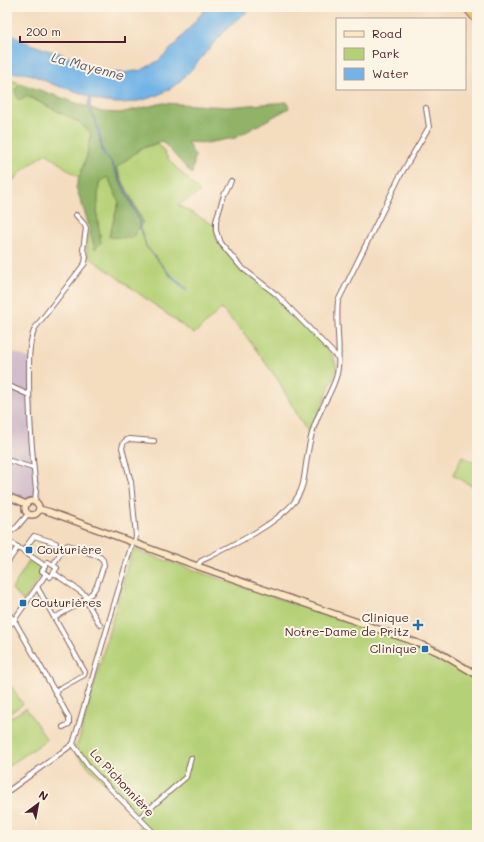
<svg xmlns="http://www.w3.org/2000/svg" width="484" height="842" font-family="Mali,sans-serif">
<rect width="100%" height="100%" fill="#fcf5e5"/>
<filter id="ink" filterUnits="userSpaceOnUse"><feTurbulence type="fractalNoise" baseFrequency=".025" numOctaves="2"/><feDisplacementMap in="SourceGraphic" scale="8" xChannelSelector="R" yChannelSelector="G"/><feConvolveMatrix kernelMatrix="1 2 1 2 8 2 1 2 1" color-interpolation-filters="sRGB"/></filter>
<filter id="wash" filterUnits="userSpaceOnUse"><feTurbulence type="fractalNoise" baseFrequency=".012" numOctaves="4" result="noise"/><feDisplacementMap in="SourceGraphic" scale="16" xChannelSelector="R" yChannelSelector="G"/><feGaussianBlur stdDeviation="0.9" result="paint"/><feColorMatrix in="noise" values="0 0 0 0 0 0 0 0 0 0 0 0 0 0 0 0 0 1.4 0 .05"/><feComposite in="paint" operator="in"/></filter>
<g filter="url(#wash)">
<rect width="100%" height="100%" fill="#f4dcbf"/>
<path fill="#d1bdcb" d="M7 350 31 359 35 449 41 504 19 498 7 514Z"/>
<g fill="#b5d177" stroke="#807851">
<path d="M7 79 20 83 15 90 79 122 91 133 87 155 79 178 46 153 22 171 7 187Z"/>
<path d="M158 143 170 161 200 192 178 205 214 225 217 241 239 266 282 302 332 353 337 368 309 436 278 380 243 332 221 309 194 334 88 256 86 245 90 229 95 248 101 243 97 215 99 182 108 177 119 202 109 236 132 238 143 222 116 168 140 149Z"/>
<path d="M462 456 477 464V489L453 475Z"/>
<path d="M132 549 432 651 477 677V835H135L142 824 72 749 78 743Z"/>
<path d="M31 558 41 567 39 571 42 574 23 601 12 589Z"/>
<path d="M7 680 23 704 7 715Z"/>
<path d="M26 708 47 740 7 767V720Z"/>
</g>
<path fill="#90b368" stroke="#6d694a" d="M20 83 102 112 120 113 163 103 227 107 287 102 289 108 235 138 206 143 187 142 195 156 192 174 162 141 140 149 116 168 143 222 132 238 109 237 119 202 108 177 99 182 97 215 101 243 95 249 86 216 76 187 87 155 91 133 79 122 28 96 18 100 15 90Z"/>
<path fill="#72b4e7" stroke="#5e6a89" d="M207 7H253C242 16 230 25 221 35 207 50 195 67 180 81 158 101 118 109 91 98L90 106 99 130 103 151 111 161 138 216 146 246 167 271 188 290 187 291 172 278 146 246 137 217 110 161 103 154 102 151 95 121 88 107V104L90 97C80 92 71 90 61 87 50 84 44 80 35 76 27 72 16 73 7 73V30L22 41 53 52 54 51 107 72 123 73 142 70 158 61 176 44Z"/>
</g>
<g filter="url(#ink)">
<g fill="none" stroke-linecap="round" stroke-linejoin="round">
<defs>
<g id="street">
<path d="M231 181 224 195 216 221V231L220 242 241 267 277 295 338 358"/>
<path d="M7 385 29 395"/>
<path d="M7 460 33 468"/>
<path d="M35 502 36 490C32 453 29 417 29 379 29 362 28 345 35 328L85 263 86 256 83 250 86 228 84 224 76 215"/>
<path d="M7 534 17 527 28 514"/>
<path d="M7 540 45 566"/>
<path d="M23 551 34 536 56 543"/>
<path d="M48 562 57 568 50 577 42 571Z"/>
<path d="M7 563 18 547"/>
<path d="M53 565 63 549 68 545 71 546 100 557 103 560 104 565 97 585 92 593 80 603 54 618"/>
<path d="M197 566 201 561C229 547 275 526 295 501 299 495 303 486 304 478 307 458 309 438 317 419 323 404 333 390 337 374 342 350 335 325 338 301L400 176 429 127 426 108"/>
<path d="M54 573 88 597"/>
<path d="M85 599 100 625"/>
<path d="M7 612 14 620 54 690H57L84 675 85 672 37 587"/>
<path d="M7 627 12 623 46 574"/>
<path d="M54 690 69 718V724L63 727"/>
<path d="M73 744 131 547 135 541 136 536 131 482 122 448C123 443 124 440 130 439L154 441"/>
<path d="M73 744 89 767 156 835"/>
<path d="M7 792 73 744"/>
<path d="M140 817 186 777 191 758"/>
</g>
<g id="secondary">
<path d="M7 496 26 504"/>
<circle cx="32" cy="508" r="7"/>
<path d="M39 509 50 512 197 566 415 642 438 652 477 675"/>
</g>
<g id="highway">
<path d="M466 7 477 20"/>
<path d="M474 7 477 10"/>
</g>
</defs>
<use href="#street" stroke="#86615f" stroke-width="6"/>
<use href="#secondary" stroke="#86615f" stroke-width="8"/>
<use href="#highway" stroke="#86615f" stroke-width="9"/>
<use href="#street" stroke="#fff" stroke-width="4"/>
<use href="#secondary" stroke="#fae7c3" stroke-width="5.5"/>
<use href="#highway" stroke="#f2c36a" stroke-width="7"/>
</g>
</g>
<g fill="#1f6fb2" stroke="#fcf5e5" stroke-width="1.5">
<rect x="25" y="546" width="8" height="8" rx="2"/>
<rect x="19" y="599" width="8" height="8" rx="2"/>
<path d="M416 619h4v4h4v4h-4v4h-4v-4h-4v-4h4z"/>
<rect x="421" y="645" width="8" height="8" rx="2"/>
</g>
<g text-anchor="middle" stroke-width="4" stroke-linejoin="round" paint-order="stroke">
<g font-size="12" fill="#4a1f2b" stroke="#fcf5e5" text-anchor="start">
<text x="37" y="554">Couturière</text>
<text x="31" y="607">Couturières</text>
<text x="409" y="622" text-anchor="end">Clinique<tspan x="409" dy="14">Notre-Dame de Pritz</tspan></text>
<text x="417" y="653" text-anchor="end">Clinique</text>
</g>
<g font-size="12" fill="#4a1f2b" stroke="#fcf5e5">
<text transform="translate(122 783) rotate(47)" y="4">La Pichonnière</text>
</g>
<g font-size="13" font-style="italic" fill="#58536d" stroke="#fcf5e5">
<text transform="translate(88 66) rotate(15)" y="5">La Mayenne</text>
</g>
</g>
<rect width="484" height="842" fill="none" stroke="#fcf5e5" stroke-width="24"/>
<rect x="336" y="18" width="130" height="72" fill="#fcf5e5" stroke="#b59f9b"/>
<rect x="344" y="31" width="20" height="6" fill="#fae7c3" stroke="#b59f9b"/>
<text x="372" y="38" font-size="12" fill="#4a1f2b">Road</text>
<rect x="344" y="48" width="20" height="12" fill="#b5d177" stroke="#b59f9b"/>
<text x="372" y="58" font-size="12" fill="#4a1f2b">Park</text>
<rect x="344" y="68" width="20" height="12" fill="#72b4e7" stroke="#b59f9b"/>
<text x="372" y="78" font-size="12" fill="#4a1f2b">Water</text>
<g transform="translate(38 804) rotate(32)" stroke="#fcf5e5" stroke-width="3" paint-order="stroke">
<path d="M0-3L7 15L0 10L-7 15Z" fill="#4a1f2b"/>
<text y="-6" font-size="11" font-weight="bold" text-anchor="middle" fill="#4a1f2b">N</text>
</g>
<path d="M20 36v6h105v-6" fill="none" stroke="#4a1f2b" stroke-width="2"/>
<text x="26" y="36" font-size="12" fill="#4a1f2b" stroke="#fcf5e5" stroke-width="3" paint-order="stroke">200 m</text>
</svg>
